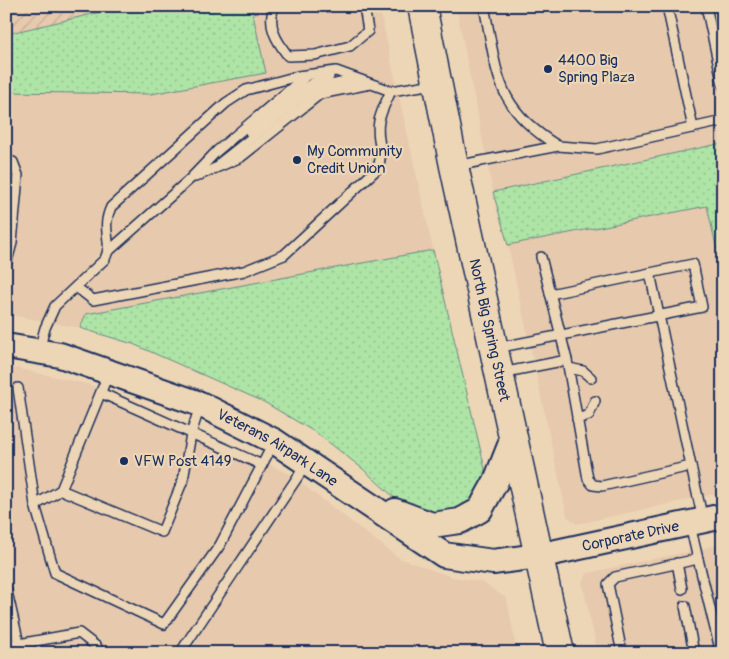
<svg xmlns="http://www.w3.org/2000/svg" width="729" height="659" font-family="Pangolin,sans-serif">
<defs>
<pattern id="industrial-furrows" width="10" height="10" patternUnits="userSpaceOnUse" patternTransform="scale(1.25)"><rect width="10" height="10" fill="#e7c9ad"/><path d="M-1 1l2-2M0 10L10 0M9 11l2-2" fill="none" stroke="#c6ad97"/></pattern>
<pattern id="grass-dots" width="8" height="8" patternUnits="userSpaceOnUse" patternTransform="scale(1.25)"><rect width="8" height="8" fill="#aee4a6"/><path d="M2 2h.1M6 6h.1" fill="none" stroke="#95c491" stroke-width="1.8" stroke-linecap="round"/></pattern>
</defs>
<rect width="100%" height="100%" fill="#edd6b6"/>
<filter id="ink" filterUnits="userSpaceOnUse"><feTurbulence type="fractalNoise" baseFrequency=".02" numOctaves="2"/><feDisplacementMap in="SourceGraphic" scale="10" xChannelSelector="R" yChannelSelector="G"/><feConvolveMatrix kernelMatrix="1 2 1 2 8 2 1 2 1" color-interpolation-filters="sRGB"/></filter>
<g filter="url(#ink)">
<g fill="#e7c9ad">
<path d="M251 6H379L433 250 86 314 80 328 6 314V92L151 94 265 73Z"/>
<path d="M456 6H723V143L493 192Z"/>
<path d="M707 206 723 277V492L577 524 567 516 508 245Z"/>
<path d="M6 366 87 384 133 399 289 474 399 558 452 577 482 582 507 599 517 653H6Z"/>
<path d="M723 544V653H598L582 582 588 573Z"/>
</g>
<path fill="url(#industrial-furrows)" d="M6 6H127L6 34Z"/>
<g fill="url(#grass-dots)" stroke="#648a82">
<path d="M127 6H251L266 73 151 94 6 92V34Z"/>
<path d="M723 143V277L707 206 508 245 493 192Z"/>
<path d="M433 250 485 469 482 490 474 506 456 515 409 511 363 469 318 434 264 402 133 344 80 328 86 314Z"/>
</g>
<g fill="none" stroke-linecap="round" stroke-linejoin="round">
<defs>
<g id="lane">
<path d="M274 6C267 26 276 40 288 56L315 55 350 46 368 31 364 6"/>
<path d="M667 6 693 128"/>
<path d="M706 6 723 85"/>
<path d="M250 132C274 112 298 85 329 77"/>
<path d="M558 146 597 149 723 121"/>
<path d="M6 160 13 162 18 175 12 243 6 265"/>
<path d="M221 162 304 96 319 88 357 79"/>
<path d="M456 166 558 146C494 107 498 74 484 6"/>
<path d="M195 177 241 157 320 94 370 84"/>
<path d="M110 250 190 179 217 151 307 75"/>
<path d="M541 257 567 360 588 479 593 485 602 486 691 466 703 520"/>
<path d="M650 273 691 466"/>
<path d="M76 287 93 300 244 271 284 255 377 169C386 149 375 141 379 121 381 111 387 100 391 91"/>
<path d="M496 348 702 307 693 264 550 294"/>
<path d="M39 350 45 328 55 306 105 259C114 240 100 231 111 207L226 103 246 90 298 76 336 71 391 91 434 84"/>
<path d="M569 368 583 371 591 378"/>
<path d="M109 372 61 490 162 532 183 480 191 434 200 406"/>
<path d="M501 373 567 360"/>
<path d="M18 388 35 505 55 573 164 624 220 545 274 442"/>
<path d="M101 393 262 465"/>
<path d="M577 419 589 415 595 401"/>
<path d="M35 505 61 490"/>
<path d="M698 559 719 645 717 653"/>
<path d="M677 563 682 589"/>
<path d="M6 587 19 644 79 633 97 647 98 653"/>
<path d="M685 606 694 653"/>
<path d="M6 644H19"/>
<path d="M180 653 307 463"/>
<path d="M622 653 608 584 615 577 698 559 690 525"/>
</g>
<g id="secondary">
<path id="s1" d="M6 346 60 355 200 404 274 441 444 555 493 562 538 556 723 516"/>
<path d="M395 511 432 525 460 521 480 510 496 481 513 438"/>
</g>
<g id="highway">
<path id="s2" d="M422 6 454 166 560 653"/>
</g>
</defs>
<use href="#lane" stroke="#1b2f5e" stroke-width="12"/>
<use href="#secondary" stroke="#1b2f5e" stroke-width="28"/>
<use href="#highway" stroke="#1b2f5e" stroke-width="31"/>
<use href="#lane" stroke="#edd6b6" stroke-width="9"/>
<use href="#secondary" stroke="#edd6b6" stroke-width="24"/>
<use href="#highway" stroke="#edd6b6" stroke-width="28"/>
</g>
</g>
<g fill="#1b2f5e" stroke="#edd6b6" stroke-width="2">
<circle cx="548" cy="69" r="5"/>
<circle cx="297" cy="160" r="5"/>
<circle cx="124" cy="461" r="5"/>
</g>
<g text-anchor="middle" stroke-width="4.5" stroke-linejoin="round" paint-order="stroke">
<g font-size="15" fill="#1b2f5e" stroke="#edd6b6" text-anchor="start">
<text x="558" y="65">4400 Big<tspan x="558" dy="17">Spring Plaza</tspan></text>
<text x="307" y="156">My Community<tspan x="307" dy="17">Credit Union</tspan></text>
<text x="134" y="466">VFW Post 4149</text>
</g>
<g font-size="15" fill="#1b2f5e" stroke="#edd6b6">
<text dy="5" stroke="none"><textPath href="#s2" startOffset="331">North Big Spring Street</textPath></text>
<text dy="5" stroke="none"><textPath href="#s1" startOffset="292">Veterans Airpark Lane</textPath></text>
<text dy="5" stroke="none"><textPath href="#s1" startOffset="680">Corporate Drive</textPath></text>
</g>
</g>
<rect width="729" height="659" fill="none" stroke="#edd6b6" stroke-width="25"/>
<rect x="12" y="12" width="704" height="634" fill="none" stroke="#1b2f5e" stroke-width="2" filter="url(#ink)"/>
</svg>
